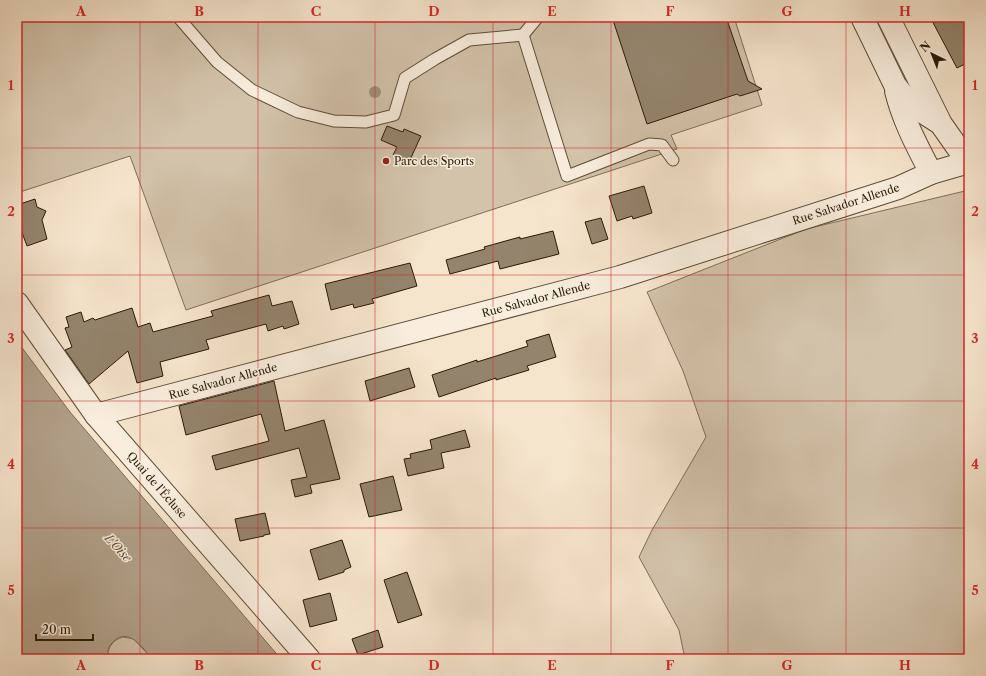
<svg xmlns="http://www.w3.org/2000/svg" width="986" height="676" font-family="'Libre Caslon Text',serif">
<rect width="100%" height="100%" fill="#f6e5cd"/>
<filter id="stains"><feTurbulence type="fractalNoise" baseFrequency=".005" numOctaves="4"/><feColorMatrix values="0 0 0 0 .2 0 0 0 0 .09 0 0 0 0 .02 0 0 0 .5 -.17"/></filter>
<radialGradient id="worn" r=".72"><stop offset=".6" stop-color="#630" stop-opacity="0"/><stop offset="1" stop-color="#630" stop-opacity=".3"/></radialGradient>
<g fill="#d3c3ab" stroke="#7e6f58">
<path d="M17 17H734L762 105 671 135 677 149 186 310 130 156 17 193Z"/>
<path d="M969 190V659H685L679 630 639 557 652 530 706 437 683 371 647 292 806 229Z"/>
<path d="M123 637 134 639 152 659H108C107 648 112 640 123 637Z"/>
</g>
<path fill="#b1a089" stroke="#7b6b54" d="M17 335 20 345 70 412 281 659H152C143 648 129 627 114 641 108 646 107 652 108 659H17Z"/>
<g fill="#94846d" stroke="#2a1b05">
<path d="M623 17H726L748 81 762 89 740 96 737 94 647 124 613 20Z"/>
<path d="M930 17H969V62L957 68Z"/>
<path d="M387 126 403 132 404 129 421 136 409 162 393 155 397 147 381 140Z"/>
<path d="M644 186 652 213 633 219 632 216 617 221 609 196Z"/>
<path d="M35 199 37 207 46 211 42 220 47 239 27 246 17 219V205Z"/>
<path d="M601 218 608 239 592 244 585 222Z"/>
<path d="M553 231 559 254 500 269 498 261 450 274 446 260 485 249 484 247 520 237V239Z"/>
<path d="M410 263 417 286 372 299 374 303 354 308 353 304 331 310 325 284Z"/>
<path d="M269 295 272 306 292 301 299 324 284 329 283 326 268 331 266 324 206 340 209 349 160 362 163 376 137 383 128 351 89 384 65 350 72 347 65 328 69 327 66 317 81 312 84 322 93 318 95 320 132 308 138 327 150 323 153 332 213 316 211 311Z"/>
<path d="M549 334 556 357 527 366 529 370 496 380V378L439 397 432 375 477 360V362L528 346 526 341Z"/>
<path d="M409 368 415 387 370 401 365 381Z"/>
<path d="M274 381 285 431 324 420 340 479 310 485 312 493 295 497 291 480 307 477 299 448 216 470 212 456 269 441 261 414 186 435 179 406Z"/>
<path d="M465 430 470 447 441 453 444 468 408 476 404 459 411 458 410 454 432 449 430 440Z"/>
<path d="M393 476 402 510 369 517 360 484Z"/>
<path d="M265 513 270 534 264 535V536L240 541 235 519Z"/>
<path d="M342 540 351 567 344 570V572L319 580 310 550Z"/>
<path d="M407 572 422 615 398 623 384 580Z"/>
<path d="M330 593 337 620 310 627 303 600Z"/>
<path d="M378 630 383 647 358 655 352 639Z"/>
</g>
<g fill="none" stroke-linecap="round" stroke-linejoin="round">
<defs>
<g id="lane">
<path d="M178 17 217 62 252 90 298 112 334 121 366 122 394 115 405 78 435 59 469 40 523 35 567 176 649 144 662 145 673 160"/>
<path d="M523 35 538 17"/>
</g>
<g id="street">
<path d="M862 17 895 85 910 104 940 123"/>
<path d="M888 17 941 124 967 161"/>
<path d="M896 91C903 120 917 146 931 173"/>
<path d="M17 303 96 415 309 659"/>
<path d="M96 415 620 277 898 188 931 173 969 162"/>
</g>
</defs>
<use href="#lane" stroke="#5d4e37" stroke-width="13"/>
<use href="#street" stroke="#5d4e37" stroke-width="24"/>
<use href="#lane" stroke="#f9eede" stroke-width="11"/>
<use href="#street" stroke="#f9eede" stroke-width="22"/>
</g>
<circle fill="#a2917a" cx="375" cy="92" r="6"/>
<path fill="none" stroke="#d62828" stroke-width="1" stroke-opacity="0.55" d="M140 17V659M258 17V659M375 17V659M493 17V659M611 17V659M728 17V659M846 17V659M17 148H969M17 275H969M17 401H969M17 528H969"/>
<circle fill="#8f2418" stroke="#f9eede" stroke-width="1.5" cx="386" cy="161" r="4"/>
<g text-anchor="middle" stroke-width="3" stroke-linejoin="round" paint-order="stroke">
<g font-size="11" fill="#2a1b05" stroke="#f9eede" text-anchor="start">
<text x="394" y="165">Parc des Sports</text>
</g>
<g font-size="11" fill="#2a1b05" stroke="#f9eede">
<text transform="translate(846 204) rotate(-18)" y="4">Rue Salvador Allende</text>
<text transform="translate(536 299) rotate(-15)" y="4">Rue Salvador Allende</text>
<text transform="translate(223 381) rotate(-15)" y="4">Rue Salvador Allende</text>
<text transform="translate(157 485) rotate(49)" y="4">Quai de l'Écluse</text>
</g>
<g font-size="12" font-style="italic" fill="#60503a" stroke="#f9eede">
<text transform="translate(118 548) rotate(47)" y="4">L'Oise</text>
</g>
</g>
<rect width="986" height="676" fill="none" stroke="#f6e5cd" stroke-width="44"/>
<g transform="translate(932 54) rotate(317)" stroke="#f9eede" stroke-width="3" paint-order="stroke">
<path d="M0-3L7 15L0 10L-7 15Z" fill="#2a1b05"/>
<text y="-6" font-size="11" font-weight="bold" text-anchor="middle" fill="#2a1b05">N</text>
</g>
<path d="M36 634v6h57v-6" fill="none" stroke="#2a1b05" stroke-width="2"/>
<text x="42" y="634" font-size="12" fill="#2a1b05" stroke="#f9eede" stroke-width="3" paint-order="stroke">20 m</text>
<rect x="22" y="22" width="942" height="632" fill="none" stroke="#d62828" stroke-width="1.5"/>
<g font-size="13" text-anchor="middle" font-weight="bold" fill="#d62828">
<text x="81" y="16">A</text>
<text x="199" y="16">B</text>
<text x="316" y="16">C</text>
<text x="434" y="16">D</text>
<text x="552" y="16">E</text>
<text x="670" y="16">F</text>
<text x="787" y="16">G</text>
<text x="905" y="16">H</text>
<text x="11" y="90">1</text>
<text x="975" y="90">1</text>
<text x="11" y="216">2</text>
<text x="975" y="216">2</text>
<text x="11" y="343">3</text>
<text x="975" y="343">3</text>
<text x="11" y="469">4</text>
<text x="975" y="469">4</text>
<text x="11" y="595">5</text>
<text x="975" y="595">5</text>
<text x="81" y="670">A</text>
<text x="199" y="670">B</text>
<text x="316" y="670">C</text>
<text x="434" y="670">D</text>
<text x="552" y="670">E</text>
<text x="670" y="670">F</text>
<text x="787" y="670">G</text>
<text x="905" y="670">H</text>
</g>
<rect width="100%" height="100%" filter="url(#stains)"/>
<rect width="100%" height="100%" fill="url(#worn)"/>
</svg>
